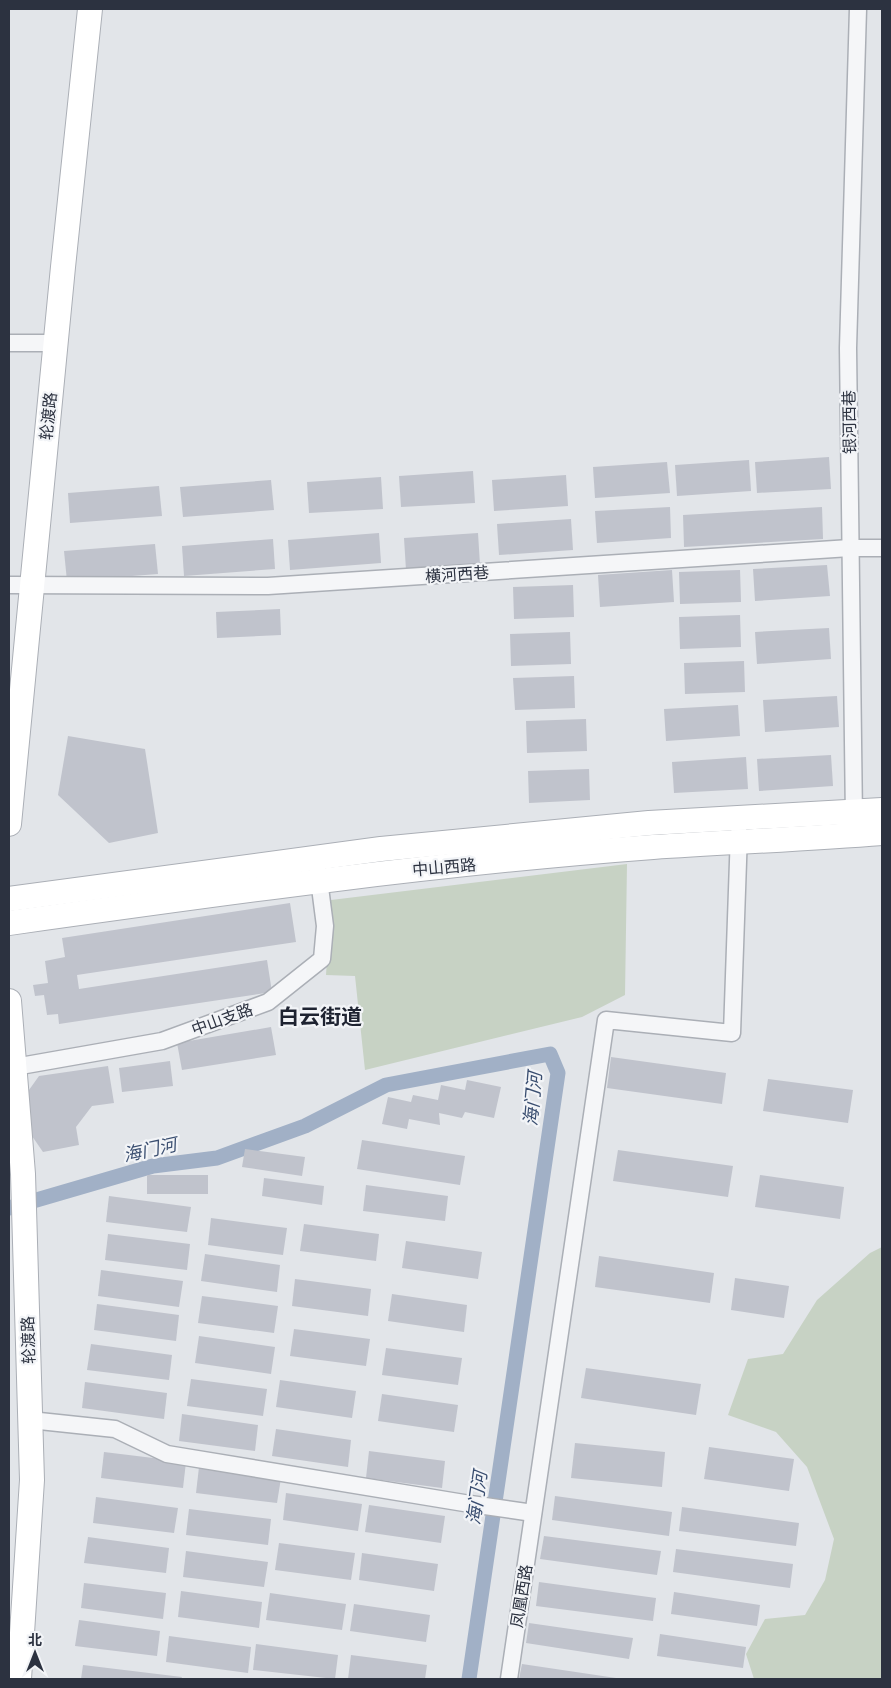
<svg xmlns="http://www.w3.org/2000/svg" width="891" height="1688" font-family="'Exo 2','Noto Sans SC',sans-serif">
<rect width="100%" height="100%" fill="#e2e5e9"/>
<g fill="#c7d2c4">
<path d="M627 864 625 995 582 1017 365 1070 355 976 326 975 331 900Z"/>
<path d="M882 1247V1679H754L746 1654 765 1619 805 1615 825 1580 834 1539 807 1467 776 1432 728 1415 748 1359 783 1354 817 1300 870 1253Z"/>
</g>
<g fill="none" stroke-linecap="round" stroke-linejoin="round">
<path stroke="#a1b0c6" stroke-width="15" d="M9 1208 153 1166 217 1158 305 1126 386 1085 550 1054 558 1073 469 1679"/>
</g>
<g fill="#c0c3cc">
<path d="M829 457 831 489 757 493 755 462Z"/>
<path d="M749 460 751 491 677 496 675 465Z"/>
<path d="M667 462 670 493 595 498 593 467Z"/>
<path d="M473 471 475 503 401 507 399 476Z"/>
<path d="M566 475 568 506 494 511 492 480Z"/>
<path d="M381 477 383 509 309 513 307 482Z"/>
<path d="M271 480 274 510 183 517 180 487Z"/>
<path d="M159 486 162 516 70 523 68 493Z"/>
<path d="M670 507 671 538 597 543 595 511Z"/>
<path d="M822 507 823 539 684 547 683 515Z"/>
<path d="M571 519 573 550 499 555 497 524Z"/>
<path d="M379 533 381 563 290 570 288 540Z"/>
<path d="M478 533 480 565 406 570 404 538Z"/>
<path d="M273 539 275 569 184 576 182 546Z"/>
<path d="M155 544 158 574 67 581 64 551Z"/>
<path d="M827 565 830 596 755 601 753 569Z"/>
<path d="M672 570 674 602 600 607 598 575Z"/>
<path d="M740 570 741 602 680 604 679 572Z"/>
<path d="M573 585 574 617 514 619 513 587Z"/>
<path d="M280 609 281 635 217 638 216 612Z"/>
<path d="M740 615 741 647 680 649 679 617Z"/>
<path d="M829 628 831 659 757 664 755 632Z"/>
<path d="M570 632 571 664 511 666 510 634Z"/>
<path d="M744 661 745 692 685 694 684 663Z"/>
<path d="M574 676 575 708 515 710 513 678Z"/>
<path d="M837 696 839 727 765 732 763 700Z"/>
<path d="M738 705 740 736 666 741 664 709Z"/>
<path d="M586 719 587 751 527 753 526 721Z"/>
<path d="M68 736 145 749 158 833 109 843 58 795Z"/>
<path d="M831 755 833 786 759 791 757 759Z"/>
<path d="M746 757 748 789 674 793 672 762Z"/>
<path d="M589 769 590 800 529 803 528 771Z"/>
<path d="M290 903 296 942 77 975 79 989 267 960 272 992 59 1024 58 1014 47 1015 44 995 35 996 33 985 48 983 45 961 65 957 62 938Z"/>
<path d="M271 1027 276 1055 182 1070 177 1043Z"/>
<path d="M611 1057 726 1073 722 1104 607 1088Z"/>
<path d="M170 1061 173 1086 122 1092 119 1068Z"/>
<path d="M108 1066 114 1103 92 1106 76 1127 79 1145 43 1152 32 1136 24 1097 39 1076Z"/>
<path d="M768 1079 853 1090 848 1123 763 1111Z"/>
<path d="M467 1080 501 1087 494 1118 465 1112 462 1118 439 1113 440 1125 409 1119 407 1129 382 1124 388 1097 411 1102 413 1095 438 1100 441 1085 465 1090Z"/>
<path d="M362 1140 465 1156 460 1185 357 1169Z"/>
<path d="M245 1149 305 1157 302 1176 242 1167Z"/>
<path d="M618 1150 733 1166 728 1197 613 1181Z"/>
<rect x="147" y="1175" width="61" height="19"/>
<path d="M760 1175 844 1187 840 1219 755 1207Z"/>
<path d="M264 1178 324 1186 322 1205 262 1196Z"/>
<path d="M366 1185 448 1196 445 1221 363 1211Z"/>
<path d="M109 1196 191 1207 187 1232 106 1222Z"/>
<path d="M211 1218 287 1228 283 1255 208 1245Z"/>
<path d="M304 1224 379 1234 376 1261 300 1251Z"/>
<path d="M108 1234 190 1244 187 1270 105 1260Z"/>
<path d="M406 1241 482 1252 478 1279 402 1268Z"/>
<path d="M205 1254 280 1265 277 1292 201 1281Z"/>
<path d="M599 1256 714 1273 710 1303 595 1287Z"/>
<path d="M101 1270 183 1281 179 1307 98 1296Z"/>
<path d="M735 1278 789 1286 784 1318 731 1310Z"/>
<path d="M295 1279 371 1289 368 1316 292 1306Z"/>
<path d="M392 1294 467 1305 464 1332 388 1321Z"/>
<path d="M202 1296 278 1306 274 1333 198 1323Z"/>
<path d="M97 1304 179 1315 176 1341 94 1330Z"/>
<path d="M294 1329 370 1339 366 1366 290 1356Z"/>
<path d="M199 1336 275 1347 271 1374 195 1363Z"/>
<path d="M91 1344 172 1355 169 1380 87 1370Z"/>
<path d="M386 1348 462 1358 458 1385 382 1375Z"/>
<path d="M586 1368 701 1384 696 1415 581 1398Z"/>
<path d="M191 1379 267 1389 263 1416 187 1406Z"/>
<path d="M280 1380 356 1391 352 1418 276 1407Z"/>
<path d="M85 1382 167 1393 164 1419 82 1408Z"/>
<path d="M382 1394 458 1405 454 1432 378 1421Z"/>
<path d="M182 1414 258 1425 255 1451 179 1441Z"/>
<path d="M276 1429 351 1440 348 1467 272 1456Z"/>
<path d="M575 1443 665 1452 662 1487 571 1478Z"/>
<path d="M709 1447 794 1459 789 1491 704 1479Z"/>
<path d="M369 1451 445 1461 442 1488 366 1478Z"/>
<path d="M104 1452 186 1462 183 1488 101 1478Z"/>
<path d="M199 1467 281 1478 277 1503 196 1493Z"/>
<path d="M286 1493 362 1504 358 1531 283 1520Z"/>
<path d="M555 1496 672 1512 669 1536 552 1520Z"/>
<path d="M96 1497 178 1508 174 1533 93 1523Z"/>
<path d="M369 1505 445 1516 441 1543 365 1532Z"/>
<path d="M682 1507 799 1523 796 1546 679 1531Z"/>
<path d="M189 1509 271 1519 268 1545 186 1535Z"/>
<path d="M544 1536 661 1551 657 1575 540 1559Z"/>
<path d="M88 1537 169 1548 166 1573 84 1563Z"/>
<path d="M279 1543 355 1553 351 1580 275 1570Z"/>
<path d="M676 1549 793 1564 790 1588 673 1572Z"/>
<path d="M186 1551 268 1562 264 1587 183 1577Z"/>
<path d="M362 1553 438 1564 434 1591 359 1580Z"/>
<path d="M539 1582 656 1598 653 1621 536 1606Z"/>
<path d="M84 1583 166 1593 163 1619 81 1608Z"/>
<path d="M181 1591 262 1602 259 1628 178 1617Z"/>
<path d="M674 1592 760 1605 757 1626 671 1614Z"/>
<path d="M270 1593 346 1604 342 1630 266 1620Z"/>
<path d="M354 1604 430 1615 426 1642 350 1631Z"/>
<path d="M79 1620 160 1631 157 1656 75 1646Z"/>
<path d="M529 1623 633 1638 629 1659 526 1643Z"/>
<path d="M660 1634 746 1647 743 1668 657 1656Z"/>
<path d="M169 1636 251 1647 248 1673 166 1662Z"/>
<path d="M256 1644 338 1655 335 1679 253 1670Z"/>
<path d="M351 1655 427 1665 425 1679H348Z"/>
<path d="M522 1664 616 1678V1679H519Z"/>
<path d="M83 1665 182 1677 181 1679H81Z"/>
</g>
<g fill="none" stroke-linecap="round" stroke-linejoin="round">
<defs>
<g id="street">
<path d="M9 343H55"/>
<path d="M9 585 268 586 850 548H882"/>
<path d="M854 820 848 348 858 9"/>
<path d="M9 1068 162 1041 268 1002 322 959 325 926 318 872"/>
<path d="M30 1420 115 1429 167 1454 464 1503 533 1513"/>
<path d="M509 1679 606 1020 732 1033 739 833"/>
</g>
<g id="secondary">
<path d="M9 824 63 267 90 9"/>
<path d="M9 899 381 849 649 823 882 810"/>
<path d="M9 923C223 893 437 863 653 847 729 842 806 839 882 833"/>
<path d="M9 1001 23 1174 32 1480 19 1679"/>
</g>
</defs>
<use href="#street" stroke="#abafb6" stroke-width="19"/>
<use href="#secondary" stroke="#abafb6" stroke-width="26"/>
<use href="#street" stroke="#f5f6f8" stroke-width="16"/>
<use href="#secondary" stroke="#fff" stroke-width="24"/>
</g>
<g text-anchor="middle" stroke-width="4.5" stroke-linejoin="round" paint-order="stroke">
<g font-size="16" fill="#2c3240" stroke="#f2f4f7">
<text transform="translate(48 416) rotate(-84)" y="6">轮渡路</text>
<text transform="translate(849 422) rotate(-91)" y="6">银河西巷</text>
<text transform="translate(457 574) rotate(-4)" y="6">横河西巷</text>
<text transform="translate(444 867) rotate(-5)" y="6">中山西路</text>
<text transform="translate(222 1019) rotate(-20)" y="6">中山支路</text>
<text transform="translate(28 1340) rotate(-92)" y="6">轮渡路</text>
<text transform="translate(521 1596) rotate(-81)" y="6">凤凰西路</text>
</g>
<g font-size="18" font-style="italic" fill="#3a4e70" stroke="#f2f4f7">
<text transform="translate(533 1099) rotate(-85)" y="6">海门河</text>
<text transform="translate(150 1150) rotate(-12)" y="6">海门河</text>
<text transform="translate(477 1498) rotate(-82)" y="6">海门河</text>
</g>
<g font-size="21" font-weight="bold" fill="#1e2331" stroke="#f2f4f7">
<text x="320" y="1024">白云街道</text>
</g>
</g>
<rect width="891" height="1688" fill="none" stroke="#2c3240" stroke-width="20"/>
<g transform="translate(35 1653)" stroke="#f2f4f7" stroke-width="4" paint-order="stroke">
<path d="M0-4L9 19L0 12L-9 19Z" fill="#2c3240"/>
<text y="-8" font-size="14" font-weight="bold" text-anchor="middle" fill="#2c3240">北</text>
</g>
</svg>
